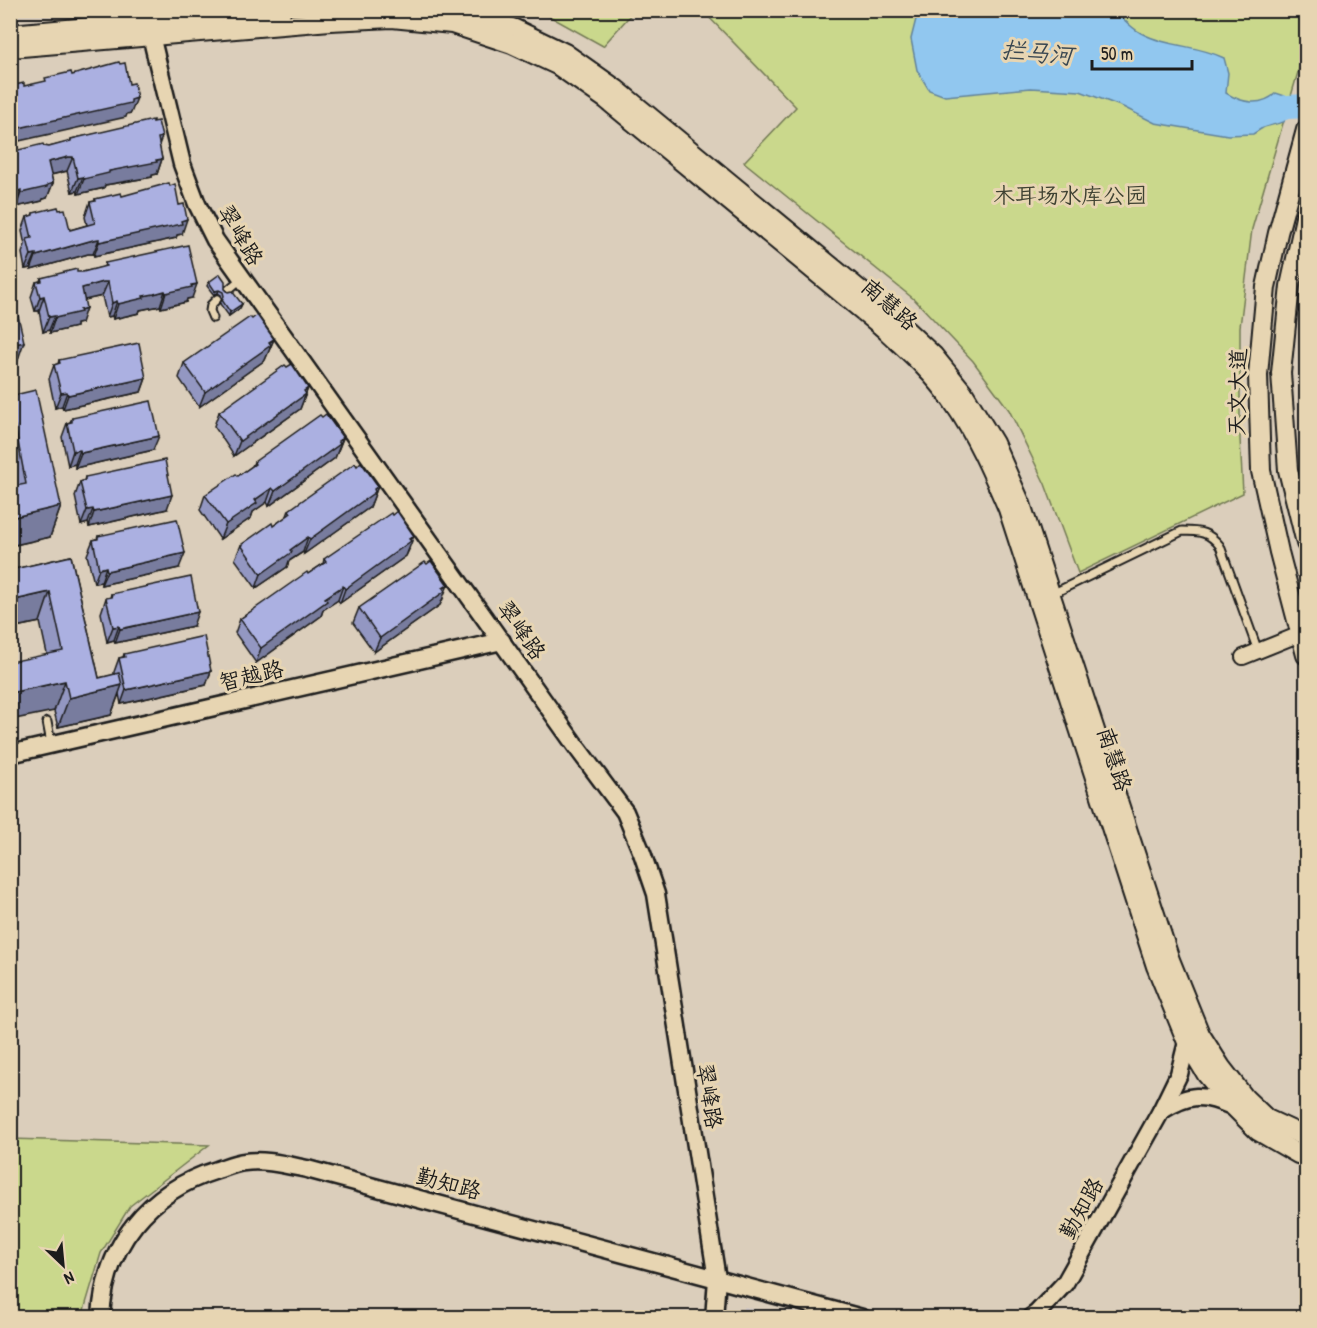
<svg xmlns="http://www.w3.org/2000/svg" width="1317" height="1328" font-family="'Patrick Hand','LXGW WenKai TC',sans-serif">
<rect width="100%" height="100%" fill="#dbcebb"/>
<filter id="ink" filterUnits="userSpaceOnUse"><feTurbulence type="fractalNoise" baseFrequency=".0167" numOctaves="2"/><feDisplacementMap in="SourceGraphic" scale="12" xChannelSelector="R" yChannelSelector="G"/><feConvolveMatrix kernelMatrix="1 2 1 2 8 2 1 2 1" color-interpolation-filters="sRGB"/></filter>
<g filter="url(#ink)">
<path fill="#cdc5c6" d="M745 1307 784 1317H735Z"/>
<g fill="#cad88c" stroke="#737a54" stroke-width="1.5">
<path d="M540 11H634L603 46Z"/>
<path d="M703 11H1306V45L1252 229 1240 327V439L1243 493 1078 573 1045 484 1009 410 973 361 915 300 744 162 796 107Z"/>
<path d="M11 1139 209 1145 130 1206 101 1253 82 1317 11 1318Z"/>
</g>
<path fill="#91c7ef" stroke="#62839b" stroke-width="1.5" d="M1014 10 1115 11C1123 18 1131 28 1141 33 1167 47 1198 45 1224 58L1228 73 1226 93C1242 103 1261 107 1276 93L1291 98 1284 122 1264 127 1253 134 1228 135 1155 123 1123 107 1080 91 1031 88 945 96 929 90 917 70 911 39 918 11Z"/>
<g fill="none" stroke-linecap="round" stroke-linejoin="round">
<path stroke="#91c7ef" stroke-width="24" d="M1259 116 1287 107 1306 106"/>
<defs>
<g id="service">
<path d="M228 290 241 279"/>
<path d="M213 318 210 311 211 305 217 299"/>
<path d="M1052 594 1182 531C1200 531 1209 532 1220 546L1258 651"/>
<path d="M47 722 51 743"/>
</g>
<path id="minor" d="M1243 657 1300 634"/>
<g id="tertiary">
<path d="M148 23 182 164 197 204 215 240 578 749 625 812 642 853 656 894 717 1279 714 1318"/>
<path d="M10 754 502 641"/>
<path d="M1161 1111C1189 1093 1203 1093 1234 1107"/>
<path d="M101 1318C104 1245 149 1191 217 1170 226 1167 235 1163 244 1162 264 1159 287 1165 307 1169L862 1318"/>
<path d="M1030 1318 1037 1313 1065 1283 1161 1111 1179 1074 1187 1042"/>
</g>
<g id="secondary">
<path d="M460 10 515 29 565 53 616 89 889 314 933 355 963 392 994 443 1021 504 1170 960 1200 1034 1221 1067 1245 1098 1267 1119 1306 1137"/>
<path d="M10 34 282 10"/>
<path d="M10 48 330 21 392 18 452 24 512 44 557 65 607 100 880 325C906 349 934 373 953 402 976 435 992 472 1008 509L1156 966 1187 1042 1207 1075 1234 1107 1258 1131 1298 1154 1306 1156"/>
<path d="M1306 130 1278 233 1266 287 1258 375 1261 471 1279 552 1306 655"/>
<path d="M1306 213 1290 286 1281 373 1288 470 1306 543"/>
</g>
</defs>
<use href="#service" stroke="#1c1c1c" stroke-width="11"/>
<use href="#minor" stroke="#1c1c1c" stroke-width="18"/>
<use href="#tertiary" stroke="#1c1c1c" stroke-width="21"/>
<use href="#secondary" stroke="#1c1c1c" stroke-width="22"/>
<use href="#service" stroke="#e7d5b2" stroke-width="7"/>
<use href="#minor" stroke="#e7d5b2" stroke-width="14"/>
<use href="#tertiary" stroke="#e7d5b2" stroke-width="16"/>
<use href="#secondary" stroke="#e7d5b2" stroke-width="18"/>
</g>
<g fill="#9397c2" stroke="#1c1c1c" stroke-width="1.5">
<path d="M153 122 162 137 159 145 162 159 157 174 152 175V177L105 185 104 188 78 194 77 191 72 192 67 171 51 175 53 183 47 198 43 199 42 201 16 207 15 205 10 206V152L44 146 49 147 70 142 71 139Z"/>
<path d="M122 196 182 234 177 235 176 238 94 256 93 254H88L31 270 30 268 25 269 22 253 25 245 22 231 27 217 32 216 33 213 59 210 70 230 87 225 85 217 90 202 95 201V199Z"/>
<path d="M105 263 192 298 187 299 186 302 161 308 160 306 149 308 140 310 139 313 113 319 112 316 107 317 102 296 98 297 84 300 81 323 76 324V327L50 333 49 330 43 332 39 311H35L31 297 36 282 40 281 41 278 83 272 104 267Z"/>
<path d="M209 282 225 289 242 304 240 308 229 316 220 304 222 299 221 295 218 293 214 295 207 286Z"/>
<path d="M274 339 265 360 199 407 179 378 184 363Z"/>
<path d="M59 360 146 378 141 392 63 409 62 406 55 408 49 379 54 365 58 364Z"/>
<path d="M308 388 300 409 234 456 214 426 219 412Z"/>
<path d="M10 396 61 506 50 537 10 546Z"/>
<path d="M72 418 153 450 75 468V464L68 466 62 437 67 423 70 422Z"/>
<path d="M343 438 335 458 269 506 267 502 253 512 251 518 220 539 200 510 205 495 238 476 252 466 254 462Z"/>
<path d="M85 477 167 509 89 527 88 523 81 525 75 496 80 482 84 481Z"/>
<path d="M378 486 370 507 304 554 303 552 289 561 287 567 256 588 235 559 241 545 273 526 287 516 289 510Z"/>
<path d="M98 536 179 568 101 585V582L94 583 87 555 93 540 97 539Z"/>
<path d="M409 550 406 556 340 603 338 600 323 610 321 616 256 663 235 633 240 619 323 564 324 559Z"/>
<path d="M71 556 99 678 114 675V672L119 658 123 657 124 654 211 671 206 685 121 704 119 694 111 715 58 727 54 711 47 654 40 622 10 628V570Z"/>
<path d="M111 594 193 626 115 643 114 640 107 642 101 613 106 598H110Z"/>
<path d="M443 599 440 605 374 652 353 623 359 608Z"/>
</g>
<g fill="#787b9e" stroke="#1c1c1c" stroke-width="1.5">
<path d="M137 98 131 113 127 114 126 117 10 143V130Z"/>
<path d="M68 157H73L67 171 42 177 48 162Z"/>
<path d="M162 159 157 174 152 175V177L105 185 104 188 78 194 84 179 109 171Z"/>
<path d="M83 177 77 191 72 192 78 178Z"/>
<path d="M53 183 47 198 43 199 42 201 16 207 21 193Z"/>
<path d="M21 190 15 205 10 206 15 192Z"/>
<path d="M187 219 182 234 177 235 176 238 94 256 99 242Z"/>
<path d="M99 239 93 254H88L31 270 36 256 93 240Z"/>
<path d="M36 254 30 268 25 269 31 255Z"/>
<path d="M103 282H108L102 296 76 302 82 288Z"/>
<path d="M197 284 192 298 187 299 186 302 161 308 166 293Z"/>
<path d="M219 290 218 293 214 295 215 291Z"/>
<path d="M165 291 160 306 140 310 139 313 113 319 118 304 143 296Z"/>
<path d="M44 296 39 311H35L40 297Z"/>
<path d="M117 301 112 316 107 317 112 303Z"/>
<path d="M242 304 240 308 229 316 230 312Z"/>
<path d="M86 308 81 323 76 324V327L50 333 55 318Z"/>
<path d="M55 316 49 330 43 332 49 317Z"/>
<path d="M274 339 265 360 199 407 205 392Z"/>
<path d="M24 342 13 374H10V345Z"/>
<path d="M146 378 141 392 63 409 68 395Z"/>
<path d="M308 388 300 409 234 456 240 441Z"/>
<path d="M67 392 62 406 55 408 61 393Z"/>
<path d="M15 426 10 439V427Z"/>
<path d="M159 436 153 450 75 468 81 453Z"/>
<path d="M343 438 335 458 269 506 275 491Z"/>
<path d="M80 450 75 464 68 466 73 451Z"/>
<path d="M378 486 370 507 304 554 310 539Z"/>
<path d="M272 488 267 502 253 512 251 518 220 539 226 524 255 500Z"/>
<path d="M172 495 167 509 89 527 94 512Z"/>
<path d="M61 506 50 537 10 546V518Z"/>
<path d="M93 509 88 523 81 525 87 510Z"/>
<path d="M414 536 406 556 340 603 345 589Z"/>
<path d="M308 537 303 552 289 561 287 567 256 588 261 574 290 550Z"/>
<path d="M185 553 179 568 101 585 107 571Z"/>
<path d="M106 567 101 582 94 583 99 569Z"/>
<path d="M448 585 440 605 374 652 380 638Z"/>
<path d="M343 586 338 600 323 610 321 616 256 663 261 648 325 598Z"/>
<path d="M50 592 40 622 10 628V601Z"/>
<path d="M198 612 193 626 115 643 120 629Z"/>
<path d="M119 626 114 640 107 642 113 627Z"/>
<path d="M211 671 206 685 121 704 126 690Z"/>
<path d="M65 681 54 711 10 720V693Z"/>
<path d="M122 685 111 715 58 727 69 698Z"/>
</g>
<g fill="#abb0e1" stroke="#1c1c1c" stroke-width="1.5">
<path d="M119 62 120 64 125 63 129 84 134 83 137 98 131 100V103L10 130V86L24 83V86L46 81 45 78 71 72 72 75Z"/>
<path d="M153 120V122L158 121 162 137 158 138 162 159 156 160 157 162 109 171V173L84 179 83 177 78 178 73 157H68L48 162 53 183 47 185V187L21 193V190L15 192 10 173V152L43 144 44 146 49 147 71 141V139Z"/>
<path d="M169 183 170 186 175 184 179 205 184 204 187 219 181 221 182 224 99 242V239L93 240 36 256V254L31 255 27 239 32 238 27 217 33 215V213L58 207 59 210 65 209 70 230 95 223 90 202 96 201 95 199 121 193 122 196Z"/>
<path d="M188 245 197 284 191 285 192 287 166 293 165 291 154 294 143 296 144 298 118 304 117 301 112 303 108 282H103L82 288 86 308 80 310 81 312 55 318V316L49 317 44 296 40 297 36 282 42 281 41 278 77 269V272H83L106 266 105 263Z"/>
<path d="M220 274 225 281V289L228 292 232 291 242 304 230 312 222 300 224 296 223 292 219 290 215 291 209 282Z"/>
<path d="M10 280 24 342 10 345Z"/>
<path d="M257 315 274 339 269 342 271 345 205 392 184 363 250 317 252 319Z"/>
<path d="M139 343 146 378 68 395 67 392 61 393 54 365 60 363 59 360Z"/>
<path d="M292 364 308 388 304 391 306 394 240 441 219 412 285 365 287 367Z"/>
<path d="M36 390 61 506 10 518V487L26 484 15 426 10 427V396Z"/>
<path d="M151 401 159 436 81 453 80 450 73 451 67 423 72 422V418Z"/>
<path d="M326 414 343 438 338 441 340 444 275 491 272 488 255 500 257 503 226 524 205 495 236 474 238 476 255 464 254 462 320 415 322 417Z"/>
<path d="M165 460 172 495 94 512 93 509 87 510 80 482 85 480V477Z"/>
<path d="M361 462 378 486 374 489 375 492 310 539 308 537 290 550 292 552 261 574 241 545 272 523 273 526 291 513 289 510 355 463 357 466Z"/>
<path d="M397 511 414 536 409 539 411 541 345 589 343 586 325 598 327 601 261 648 240 619 307 572 308 574 326 562 324 559 391 513 392 515Z"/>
<path d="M177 519 185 553 107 571 106 567 99 569 93 540 98 539V536Z"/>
<path d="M71 556 99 678 119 673 122 685 69 698 65 681 10 693V662L63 651 50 592 10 601V570Z"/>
<path d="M431 561 448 585 443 588 445 591 380 638 359 608 425 562 427 564Z"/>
<path d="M191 577 198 612 120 629 119 626 113 627 106 598 112 597 111 594Z"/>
<path d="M204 636 211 671 126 690 119 658 125 657 124 654Z"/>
</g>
</g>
<g text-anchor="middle" stroke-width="6" stroke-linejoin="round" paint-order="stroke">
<g font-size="22" fill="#3f4232" stroke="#e7d5b2">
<text x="1070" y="203">木耳场水库公园</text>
</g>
<g font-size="22" fill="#1c1c1c" stroke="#e7d5b2">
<text transform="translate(241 235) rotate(59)" y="8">翠峰路</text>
<text transform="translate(890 304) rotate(41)" y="8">南慧路</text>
<text transform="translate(1237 392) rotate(-89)" y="8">天文大道</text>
<text transform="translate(522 630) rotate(55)" y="8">翠峰路</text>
<text transform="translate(251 675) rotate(-13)" y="8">智越路</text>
<text transform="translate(1115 759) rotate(72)" y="8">南慧路</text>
<text transform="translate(710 1096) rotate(81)" y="8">翠峰路</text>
<text transform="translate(449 1183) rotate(15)" y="8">勤知路</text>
<text transform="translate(1081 1208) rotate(-61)" y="8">勤知路</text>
</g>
<g font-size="24" font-style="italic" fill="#394751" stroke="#e7d5b2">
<text transform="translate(1037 53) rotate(5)" y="8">拦马河</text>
</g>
</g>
<rect width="1317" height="1328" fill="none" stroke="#e7d5b2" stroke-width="36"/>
<rect x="18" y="18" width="1281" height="1292" fill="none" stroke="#1c1c1c" stroke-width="2" filter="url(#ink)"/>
<g transform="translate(63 1265) rotate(154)" stroke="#e7d5b2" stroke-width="4.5" paint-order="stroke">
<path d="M0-4.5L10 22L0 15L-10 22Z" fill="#1c1c1c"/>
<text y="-9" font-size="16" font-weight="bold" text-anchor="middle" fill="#1c1c1c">N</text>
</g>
<path d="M1092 60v9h100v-9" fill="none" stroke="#1c1c1c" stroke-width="3"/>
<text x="1101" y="60" font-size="18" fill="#1c1c1c" stroke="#e7d5b2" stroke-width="4.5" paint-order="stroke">50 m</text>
</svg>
